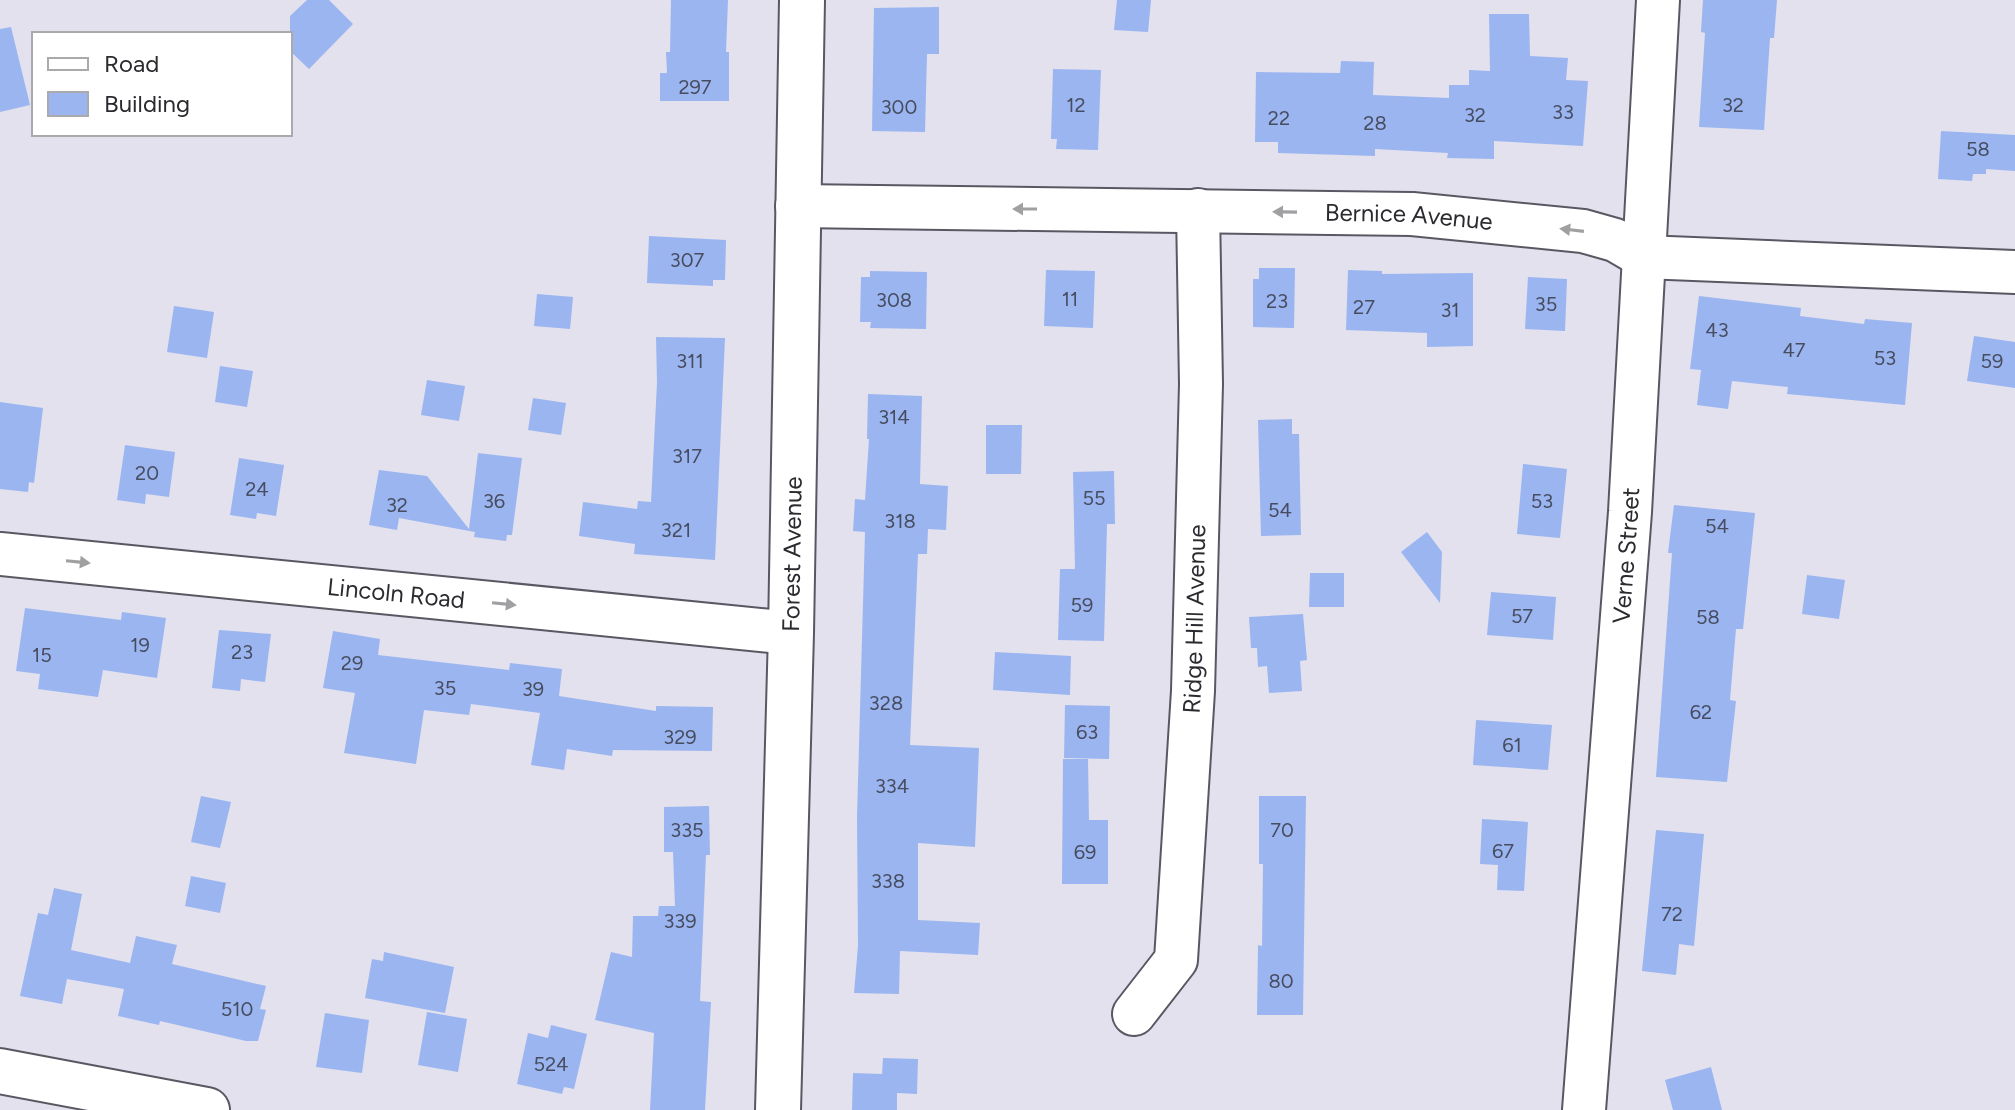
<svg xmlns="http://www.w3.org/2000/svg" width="2015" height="1110" font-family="Figtree,sans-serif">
<rect width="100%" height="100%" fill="#e2e1ed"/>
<g fill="#9bb5f1">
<path d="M307 0H329L353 24 309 69 290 51V16Z"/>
<path d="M671 0H728L726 52H729V101H660V73H667L666 52H670Z"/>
<path d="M1117 0H1151L1148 32 1114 30Z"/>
<path d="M1703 0H1777L1774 38H1770L1764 130 1699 127 1705 33 1701 32Z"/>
<path d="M939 7V54H927L925 132 872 131 874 8Z"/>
<path d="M1489 14H1529L1530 56 1568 58 1566 80 1588 81 1583 146 1494 141V159L1447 158 1448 153 1375 149V156L1278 153V142H1255L1256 72 1340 73 1341 61 1374 62 1373 95 1449 98V85H1469V70L1490 71Z"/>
<path d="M11 27 30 105 0 112V29Z"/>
<path d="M1053 69 1101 70 1098 150 1056 149 1057 139H1051Z"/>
<path d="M1941 131 2015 135V171L1986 169V174H1973L1972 181 1938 179Z"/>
<path d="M649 236 726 240 725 280H713V286L647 283Z"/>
<path d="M1259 268H1295L1294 328 1253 327V279H1259Z"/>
<path d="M1046 270 1095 271 1093 328 1044 326Z"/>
<path d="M1348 270 1382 271V274L1473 273V346L1427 347V333L1346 330Z"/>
<path d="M870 271 927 272 926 329 870 328 871 322H860L861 277H870Z"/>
<path d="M1528 277 1567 279 1565 331 1525 329Z"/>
<path d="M537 294 573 297 570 329 534 326Z"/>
<path d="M1699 296 1801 308 1800 316 1864 324 1865 319 1912 323 1905 405 1787 394 1788 387 1732 381 1728 409 1697 405 1701 370 1690 369Z"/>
<path d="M174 306 214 312 207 358 167 352Z"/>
<path d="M1974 336 2015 342V388L1967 381Z"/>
<path d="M656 337 725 338 715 560 634 554 635 544 579 536 583 502 637 509 638 501 651 502 657 383Z"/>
<path d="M220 366 253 371 247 407 215 402Z"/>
<path d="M427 380 465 386 459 421 421 415Z"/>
<path d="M868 394 922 396 920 484 948 486 946 530 928 529 927 554H918L910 745 979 748 975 847 918 843V920L980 923 978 955 900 951 899 994 854 993 858 946 857 817 865 532 853 531 855 499 865 500 869 439H867Z"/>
<path d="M533 398 566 403 561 435 528 430Z"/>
<path d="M0 402 43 408 34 483 29 482 28 492 0 489Z"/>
<path d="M1292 419V434H1299L1301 535 1261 536 1258 420Z"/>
<path d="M986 425H1022L1021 474H986Z"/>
<path d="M125 445 175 452 169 497 146 494 145 504 117 500Z"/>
<path d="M478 453 522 458 512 535H507L506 541 474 537 475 532 399 518 397 530 369 525 379 470 427 476 469 529Z"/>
<path d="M239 458 284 465 276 516 257 513 256 519 230 515Z"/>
<path d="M1523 464 1567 469 1560 538 1517 534Z"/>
<path d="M1114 471 1115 524H1107L1104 641 1058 640 1060 569H1075L1073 472Z"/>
<path d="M1674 505 1755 513 1743 629H1736L1730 700 1736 701 1727 782 1656 777 1672 553H1668Z"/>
<path d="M1427 532 1442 552 1440 603 1401 552Z"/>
<path d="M1310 573H1344V607H1309Z"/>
<path d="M1807 575 1845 580 1839 619 1802 614Z"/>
<path d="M1491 592 1556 597 1553 640 1487 635Z"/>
<path d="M25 608 121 620 122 612 166 618 157 678 103 670 98 697 38 689 40 674 16 671Z"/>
<path d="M1303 614 1307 660 1300 661 1302 691 1269 693 1267 666 1258 667 1257 648H1251L1249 617Z"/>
<path d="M219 630 271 634 265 682 241 679 240 691 212 688Z"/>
<path d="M333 631 380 639 378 655 509 670 510 663 562 669 559 696 656 711V706L713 707 712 751 613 750 612 756 567 749 564 770 531 765 540 713 471 704 469 715 424 710 416 764 344 753 355 693 323 688Z"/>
<path d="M995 652 1071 656 1070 695 993 690Z"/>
<path d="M1065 705 1110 706 1109 759 1064 758Z"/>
<path d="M1476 720 1552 725 1548 770 1473 765Z"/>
<path d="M1063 759H1088L1089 820H1108V884H1062Z"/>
<path d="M201 796 231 802 220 848 191 842Z"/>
<path d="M1259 796H1306L1303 1015H1257L1258 945 1262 946 1263 864H1259Z"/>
<path d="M709 806 710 855H706L700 1001 711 1002 705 1110H650L654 1033 595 1020 611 952 632 957 633 916H658L659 906H675L673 852H664V807Z"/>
<path d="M1482 819 1528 822 1524 891 1497 890 1498 865 1480 864Z"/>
<path d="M1656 830 1704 834 1694 946 1679 944 1676 975 1642 971Z"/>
<path d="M191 876 226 883 220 913 185 906Z"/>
<path d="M54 888 82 894 71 950 130 963 136 936 177 945 172 964 266 986 260 1009 266 1010 258 1041H246L160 1021 159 1025 118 1016 124 989 67 979 62 1004 20 996 38 913 48 915Z"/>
<path d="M384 952 454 967 445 1013 365 998 372 959 383 961Z"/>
<path d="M427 1012 467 1019 458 1072 418 1065Z"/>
<path d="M325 1013 369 1020 362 1073 316 1067Z"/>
<path d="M551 1025 587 1034 574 1089 564 1087 562 1094 517 1084 528 1033 548 1038Z"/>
<path d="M883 1058 918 1059 917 1094 897 1093V1110H852L853 1073 882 1074Z"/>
<path d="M1711 1067 1722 1110H1673L1665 1080Z"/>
</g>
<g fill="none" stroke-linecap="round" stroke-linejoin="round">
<defs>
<g id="street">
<path id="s1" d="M797 206 1412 214 1583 231 1615 240 1644 257 2015 272"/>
<path id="s2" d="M0 554 791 633"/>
<path id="s3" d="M1134 1014 1176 960 1193 691 1201 384 1198 210"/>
<path id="s4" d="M1584 1110 1630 512 1658 0"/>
</g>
<g id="secondary">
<path d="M0 1071 207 1110"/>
<path id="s5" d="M778 1110 791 633 802 0"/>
</g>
</defs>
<use href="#street" stroke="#595862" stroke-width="46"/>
<use href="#secondary" stroke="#595862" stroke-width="48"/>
<use href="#street" stroke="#fff" stroke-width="42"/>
<use href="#secondary" stroke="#fff" stroke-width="44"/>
</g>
<defs><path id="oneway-solid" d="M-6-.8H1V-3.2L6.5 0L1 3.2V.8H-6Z" transform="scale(2)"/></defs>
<g fill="#a09fa1">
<use href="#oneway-solid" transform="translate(1025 209) rotate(-180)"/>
<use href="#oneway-solid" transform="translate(1285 212) rotate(-179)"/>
<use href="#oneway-solid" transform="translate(1572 230) rotate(-173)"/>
<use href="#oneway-solid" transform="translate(78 562) rotate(6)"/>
<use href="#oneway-solid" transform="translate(504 604) rotate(6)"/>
</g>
<g text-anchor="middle" stroke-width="6" stroke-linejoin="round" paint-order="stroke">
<g font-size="20" fill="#474d60">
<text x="695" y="94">297</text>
<text x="1076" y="112">12</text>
<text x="1733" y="112">32</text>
<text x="899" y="114">300</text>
<text x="1563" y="119">33</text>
<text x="1475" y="122">32</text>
<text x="1279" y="125">22</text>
<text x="1375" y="130">28</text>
<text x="1978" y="156">58</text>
<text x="687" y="267">307</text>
<text x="1070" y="306">11</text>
<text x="894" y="307">308</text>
<text x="1277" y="308">23</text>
<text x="1546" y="311">35</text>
<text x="1364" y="314">27</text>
<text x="1450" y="317">31</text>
<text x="1717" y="337">43</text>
<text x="1794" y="357">47</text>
<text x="1885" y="365">53</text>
<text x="690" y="368">311</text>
<text x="1992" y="368">59</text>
<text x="894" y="424">314</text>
<text x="687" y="463">317</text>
<text x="147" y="480">20</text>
<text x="257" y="496">24</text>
<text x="1094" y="505">55</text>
<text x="494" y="508">36</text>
<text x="1542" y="508">53</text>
<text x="397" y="512">32</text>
<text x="1280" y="517">54</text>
<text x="900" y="528">318</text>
<text x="1717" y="533">54</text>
<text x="676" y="537">321</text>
<text x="1082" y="612">59</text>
<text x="1522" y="623">57</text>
<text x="1708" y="624">58</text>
<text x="140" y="652">19</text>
<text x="242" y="659">23</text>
<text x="42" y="662">15</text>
<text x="352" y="670">29</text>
<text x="445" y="695">35</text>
<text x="533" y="696">39</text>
<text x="886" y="710">328</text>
<text x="1701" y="719">62</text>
<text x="1087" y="739">63</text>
<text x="680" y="744">329</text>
<text x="1512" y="752">61</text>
<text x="892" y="793">334</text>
<text x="687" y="837">335</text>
<text x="1282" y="837">70</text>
<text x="1503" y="858">67</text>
<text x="1085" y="859">69</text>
<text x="888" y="888">338</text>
<text x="1672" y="921">72</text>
<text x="680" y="928">339</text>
<text x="1281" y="988">80</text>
<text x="237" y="1016">510</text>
<text x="551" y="1071">524</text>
</g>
<g font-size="24" fill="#2b2a2f" stroke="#fff">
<text dy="8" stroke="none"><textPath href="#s1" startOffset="612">Bernice Avenue</textPath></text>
<text dy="8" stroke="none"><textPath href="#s5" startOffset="556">Forest Avenue</textPath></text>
<text dy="8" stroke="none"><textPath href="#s4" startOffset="556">Verne Street</textPath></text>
<text dy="8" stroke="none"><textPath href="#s2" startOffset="398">Lincoln Road</textPath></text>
<text dy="8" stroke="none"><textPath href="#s3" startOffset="410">Ridge Hill Avenue</textPath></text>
</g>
</g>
<rect x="32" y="32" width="260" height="104" fill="#ffffff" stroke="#aaaaac" stroke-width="2"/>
<rect x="48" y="58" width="40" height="12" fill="#ffffff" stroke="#aaaaac" stroke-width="2"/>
<text x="104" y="72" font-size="24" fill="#2b2a2f">Road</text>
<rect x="48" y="92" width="40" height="24" fill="#9bb5f1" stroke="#aaaaac" stroke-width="2"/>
<text x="104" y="112" font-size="24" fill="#2b2a2f">Building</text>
</svg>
